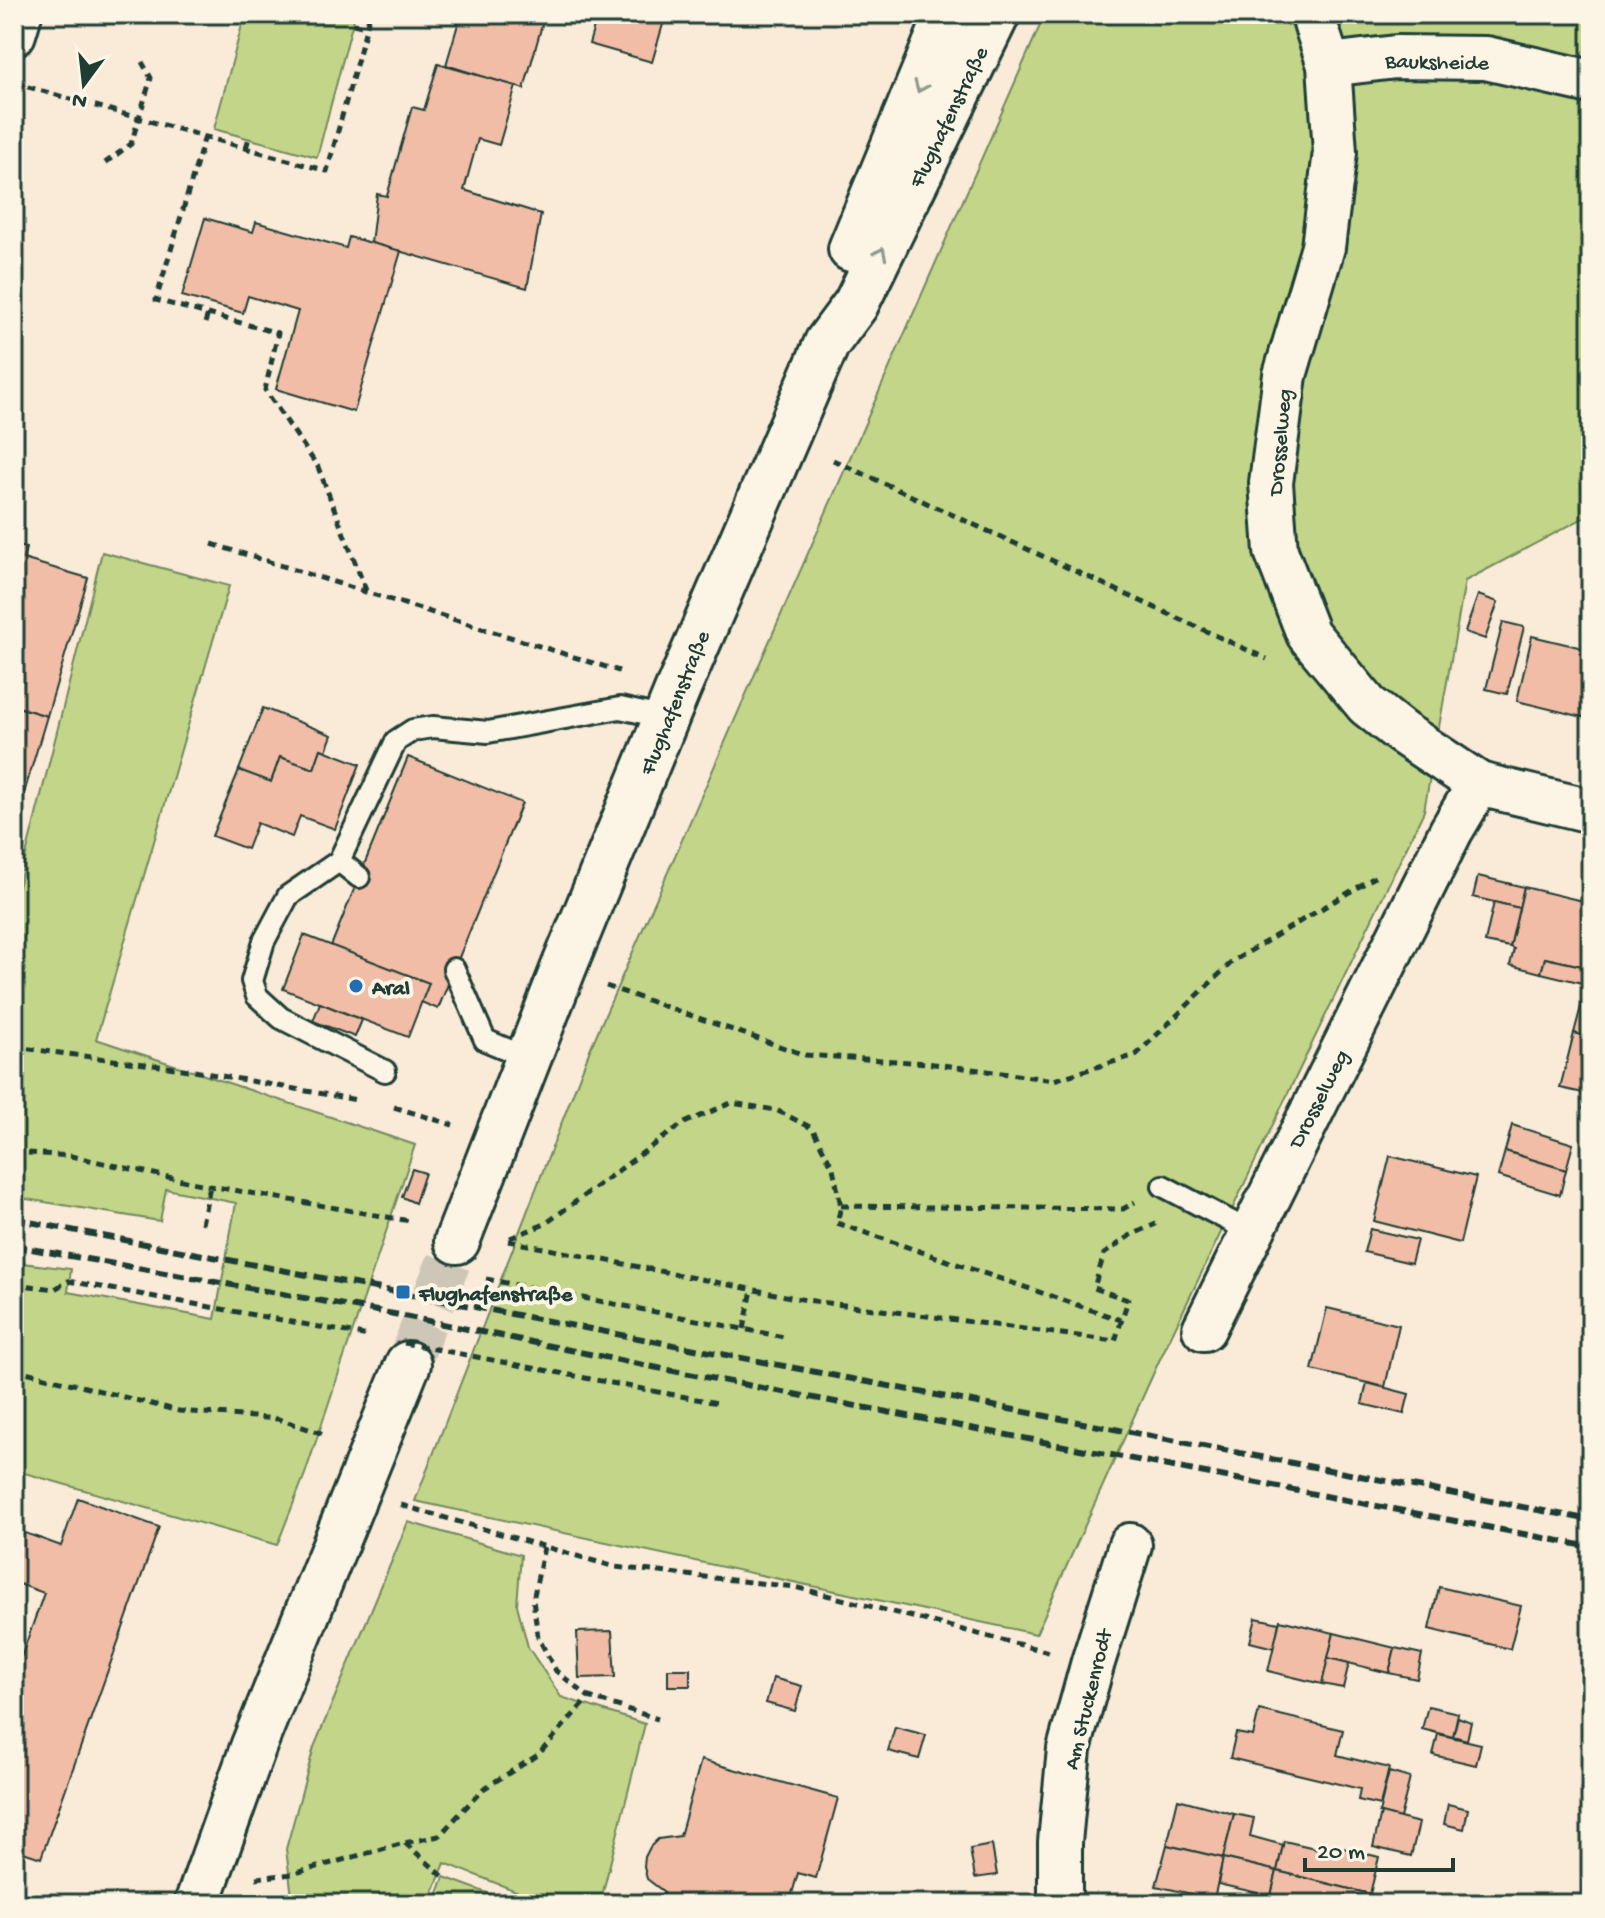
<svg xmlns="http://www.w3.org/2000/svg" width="1605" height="1918" font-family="'Gochi Hand',sans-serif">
<rect width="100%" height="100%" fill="#faead8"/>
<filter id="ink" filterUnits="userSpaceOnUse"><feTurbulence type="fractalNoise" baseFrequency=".0125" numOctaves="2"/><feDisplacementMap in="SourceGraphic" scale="16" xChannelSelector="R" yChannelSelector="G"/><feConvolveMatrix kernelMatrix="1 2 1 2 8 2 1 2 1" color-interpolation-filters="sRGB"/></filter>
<g filter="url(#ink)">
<g fill="#c3d589" stroke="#71895e" stroke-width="2">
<path d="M245 14H355L317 157 214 129Z"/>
<path d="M1045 14H1591V514L1465 581 1424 811 1159 1361 1036 1634 415 1501 591 1047Z"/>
<path d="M102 552 229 586 96 1039 415 1145 305 1474 277 1545 14 1470V1262L71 1269 68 1292 215 1319 236 1203 166 1189 160 1221 14 1197V903Z"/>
<path d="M408 1522 521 1555 517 1605 528 1647 561 1697 645 1724 600 1904H549L445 1863 428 1904H293L286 1849 314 1747Z"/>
<path d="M444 1877 517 1904H434Z"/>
</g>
<g fill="#f2bda6" stroke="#1f3d34" stroke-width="2">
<path d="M461 14H545L524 89 446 65Z"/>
<path d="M559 14H666L652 62 589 44 595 23Z"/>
<path d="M438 64 516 86 499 145 478 139 464 190 541 214 527 288 371 243 377 194 387 196 412 107 424 110Z"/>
<path d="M205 218 253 232 256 222 346 248 349 237 401 251 354 412 276 389 298 311 248 296 243 313 182 296Z"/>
<path d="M14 545 26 548 23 559 88 578 47 716 14 706Z"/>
<path d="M1478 595 1498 602 1485 639 1465 632Z"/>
<path d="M1503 622 1524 627 1507 694 1486 689Z"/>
<path d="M1532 636 1591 650V719L1517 701Z"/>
<path d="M14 706 47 716 14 827Z"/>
<path d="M263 708 332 735 326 751 321 749 314 769 280 757 271 782 239 770Z"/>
<path d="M321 749 360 764 335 829 300 816 292 837 257 823 247 849 212 836 239 770 271 782 280 757 314 769Z"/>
<path d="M408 757 522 803 438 1009 421 1002 429 983 331 946Z"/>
<path d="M1478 876 1524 887 1519 908 1473 897Z"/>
<path d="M1524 887 1591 903V968L1545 958 1541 973 1510 965 1514 949 1510 947Z"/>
<path d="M1494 902 1519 908 1510 947 1485 942Z"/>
<path d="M304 935 429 983 408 1037 283 989Z"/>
<path d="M1545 958 1591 968V985L1541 973Z"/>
<path d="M1587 984 1591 985V1038L1574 1033Z"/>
<path d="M320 1003 362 1020 355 1037 313 1021Z"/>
<path d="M1574 1033 1591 1038V1083L1588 1094 1560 1088Z"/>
<path d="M1591 1083V1111L1583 1109Z"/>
<path d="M1512 1125 1573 1144 1566 1170 1505 1151Z"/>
<path d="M1505 1151 1566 1170 1560 1195 1498 1176Z"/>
<path d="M1390 1156 1476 1177 1460 1243 1374 1221Z"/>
<path d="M412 1169 425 1173 415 1203 402 1197Z"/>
<path d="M1370 1229 1417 1240 1411 1263 1364 1252Z"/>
<path d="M1327 1308 1399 1325 1385 1387 1312 1370Z"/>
<path d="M1367 1383 1409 1394 1404 1414 1362 1404Z"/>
<path d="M78 1498 159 1527 41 1858 14 1849V1677L44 1593 14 1582V1529L61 1546Z"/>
<path d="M1439 1587 1521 1606 1510 1649 1429 1629Z"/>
<path d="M1256 1618 1279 1623 1274 1648 1250 1642Z"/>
<path d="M1280 1620 1334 1633 1322 1684 1268 1671Z"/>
<path d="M612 1631 615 1677 579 1678 577 1632Z"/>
<path d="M1334 1633 1395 1648 1389 1673 1328 1658Z"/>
<path d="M1395 1648 1422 1654 1417 1679 1389 1673Z"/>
<path d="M1328 1658 1349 1663 1343 1688 1322 1684Z"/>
<rect x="668" y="1669" width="22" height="17"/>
<path d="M773 1678 802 1686 795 1711 766 1703Z"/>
<path d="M1428 1706 1458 1713 1453 1737 1422 1729Z"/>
<path d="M1259 1710 1343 1730 1337 1755 1389 1768 1380 1805 1358 1800 1360 1789 1230 1758 1236 1733 1253 1736Z"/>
<path d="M1458 1717 1471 1722 1467 1740 1453 1736Z"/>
<path d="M895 1727 926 1735 919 1759 888 1751Z"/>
<path d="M1438 1734 1481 1744 1476 1765 1433 1755Z"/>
<path d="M701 1760 838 1798 816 1878 798 1873 789 1904H661L664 1892 647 1879 644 1867 645 1857 650 1847 658 1839 680 1836Z"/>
<path d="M1389 1772 1410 1778 1400 1818 1379 1813Z"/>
<path d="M1178 1799 1234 1814 1223 1858 1167 1845Z"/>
<path d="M1448 1804 1468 1809 1464 1829 1444 1824Z"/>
<path d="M1381 1813 1419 1823 1411 1856 1373 1847Z"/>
<path d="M1234 1814 1254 1818 1250 1836 1283 1845 1277 1871 1223 1858Z"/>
<path d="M1284 1841 1333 1852 1335 1846 1379 1857 1370 1894 1277 1871Z"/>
<path d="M992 1845 997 1875 975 1878 970 1849Z"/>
<path d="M1167 1845 1223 1858 1214 1899 1156 1886Z"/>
<path d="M1223 1858 1277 1871 1269 1904H1255L1258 1893 1218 1884Z"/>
<path d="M1277 1871 1370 1894 1368 1904H1269Z"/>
</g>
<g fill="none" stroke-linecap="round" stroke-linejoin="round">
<path stroke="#cec7b7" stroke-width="44" stroke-dasharray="44 22" stroke-linecap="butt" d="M408 1364 457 1241"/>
<defs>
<g id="service">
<path d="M339 861 359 877"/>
<path d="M454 969 485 1040 528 1058"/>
<path d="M385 1071 281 1018 257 996 252 981 264 941 288 896 339 861 396 741 413 730 433 727 488 732 620 708 666 718"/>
<path d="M1163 1186 1251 1232"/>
</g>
<g id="minor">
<path d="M1315 14V23L1329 65 1335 152 1323 247 1285 375 1271 483 1276 551 1308 634 1367 705 1401 732 1479 784 1591 811"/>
<path d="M14 34 20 14"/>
<path d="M1329 65 1396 57 1486 58 1591 82"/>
<path d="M1204 1329 1451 831 1479 784"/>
<path d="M1060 1904V1842L1069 1749 1093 1662 1130 1545"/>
</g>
<g id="secondary">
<path d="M851 249 948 14"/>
<path d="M457 1241 564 967 678 689 827 343 856 304 997 14"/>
<path d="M197 1904 254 1745 408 1364"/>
</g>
</defs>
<use href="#service" stroke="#1f3d34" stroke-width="26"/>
<use href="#minor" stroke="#1f3d34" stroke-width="48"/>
<use href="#secondary" stroke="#1f3d34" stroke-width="50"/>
<g stroke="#1f3d34" stroke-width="5" stroke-dasharray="8 6" stroke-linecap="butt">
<path d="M353 24 366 27"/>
<path d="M14 83 327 171 370 14"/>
<path d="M205 136 156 300 278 333 265 390 318 467 367 593"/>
<path d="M246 148 249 138"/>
<path d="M105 163 131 144 151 78 142 62"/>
<path d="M205 323 208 314"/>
<path d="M833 460 1267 659"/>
<path d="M212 544 619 671"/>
<path d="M606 986 805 1055 927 1063 1054 1080 1136 1055 1233 961 1375 877"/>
<path d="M14 1047 183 1069 357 1100"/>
<path d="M394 1107 453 1125"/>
<path d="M14 1152 71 1156 210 1186 410 1221"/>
<path d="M841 1206 1123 1209 1135 1202"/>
<path d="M202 1224 210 1186"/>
<path d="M510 1238 545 1224 682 1124 731 1103 776 1110 812 1128 833 1168 841 1206 837 1223 1121 1320"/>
<path d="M508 1241 806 1300 1115 1341 1128 1300 1094 1288 1104 1254 1131 1235 1156 1224"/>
<path d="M486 1279 784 1337"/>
<path d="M14 1284 55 1289 68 1281 369 1336"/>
<path d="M744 1329 752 1290"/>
<path d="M14 1369 179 1411 278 1419 327 1435"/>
<path d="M653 1391 718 1403"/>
<path d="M401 1505 615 1567 795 1587 1049 1652"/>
<path d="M544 1547 533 1600 538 1637 556 1671 589 1697"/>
<path d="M405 1843 444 1877"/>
<path d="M256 1878 292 1874 404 1843 439 1836 483 1789 538 1755 589 1697 658 1719"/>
</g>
<use href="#service" stroke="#fcf5e5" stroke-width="20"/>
<use href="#minor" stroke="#fcf5e5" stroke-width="42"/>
<use href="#secondary" stroke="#fcf5e5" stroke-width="44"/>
<g stroke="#1f3d34" stroke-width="6" stroke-dasharray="12 6" stroke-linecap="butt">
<path d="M14 1219 1591 1520"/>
<path d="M14 1246 394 1314 658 1368 1591 1547"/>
</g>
<path stroke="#1f3d34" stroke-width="5" stroke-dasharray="8 6" stroke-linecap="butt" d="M404 1343 653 1391"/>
</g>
<defs><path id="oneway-chevron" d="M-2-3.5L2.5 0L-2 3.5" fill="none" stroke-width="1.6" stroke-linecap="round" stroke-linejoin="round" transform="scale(2)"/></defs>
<g stroke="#8e998c">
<use href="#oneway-chevron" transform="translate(920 87) rotate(113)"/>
<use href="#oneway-chevron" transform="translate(881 253) rotate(-64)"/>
</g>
</g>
<g fill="#1f6fb2" stroke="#fcf5e5" stroke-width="3">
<circle cx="356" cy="986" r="8"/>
<rect x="395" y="1284" width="16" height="16" rx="4"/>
</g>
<g text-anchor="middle" stroke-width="8" stroke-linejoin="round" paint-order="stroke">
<g font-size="22" fill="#1f3d34" stroke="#fcf5e5">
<text transform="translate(1437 60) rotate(1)" y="8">Bauksheide</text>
<text transform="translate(947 116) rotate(-64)" y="8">Flughafenstraße</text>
<text transform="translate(1278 442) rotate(-85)" y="8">Drosselweg</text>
<text transform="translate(673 702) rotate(-68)" y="8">Flughafenstraße</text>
<text transform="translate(1317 1098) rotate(-63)" y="8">Drosselweg</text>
<text transform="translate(1086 1699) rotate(-76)" y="8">Am Stuckenrodt</text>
</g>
<g font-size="22" font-weight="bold" fill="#1f3d34" stroke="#fcf5e5" text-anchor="start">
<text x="372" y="994">Aral</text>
<text x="419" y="1300">Flughafenstraße</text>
</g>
</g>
<rect width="1605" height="1918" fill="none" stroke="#fcf5e5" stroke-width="48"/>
<rect x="24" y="24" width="1557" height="1870" fill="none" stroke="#1f3d34" stroke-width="3" filter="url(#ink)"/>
<g transform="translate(84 84) rotate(195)" stroke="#fcf5e5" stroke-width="6" paint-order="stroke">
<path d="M0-6L14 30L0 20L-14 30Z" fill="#1f3d34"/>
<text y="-12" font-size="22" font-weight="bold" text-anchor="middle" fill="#1f3d34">N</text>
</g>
<path d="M1305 1858v12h148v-12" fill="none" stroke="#1f3d34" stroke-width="4"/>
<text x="1317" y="1858" font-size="24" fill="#1f3d34" stroke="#fcf5e5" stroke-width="6" paint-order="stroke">20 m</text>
</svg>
